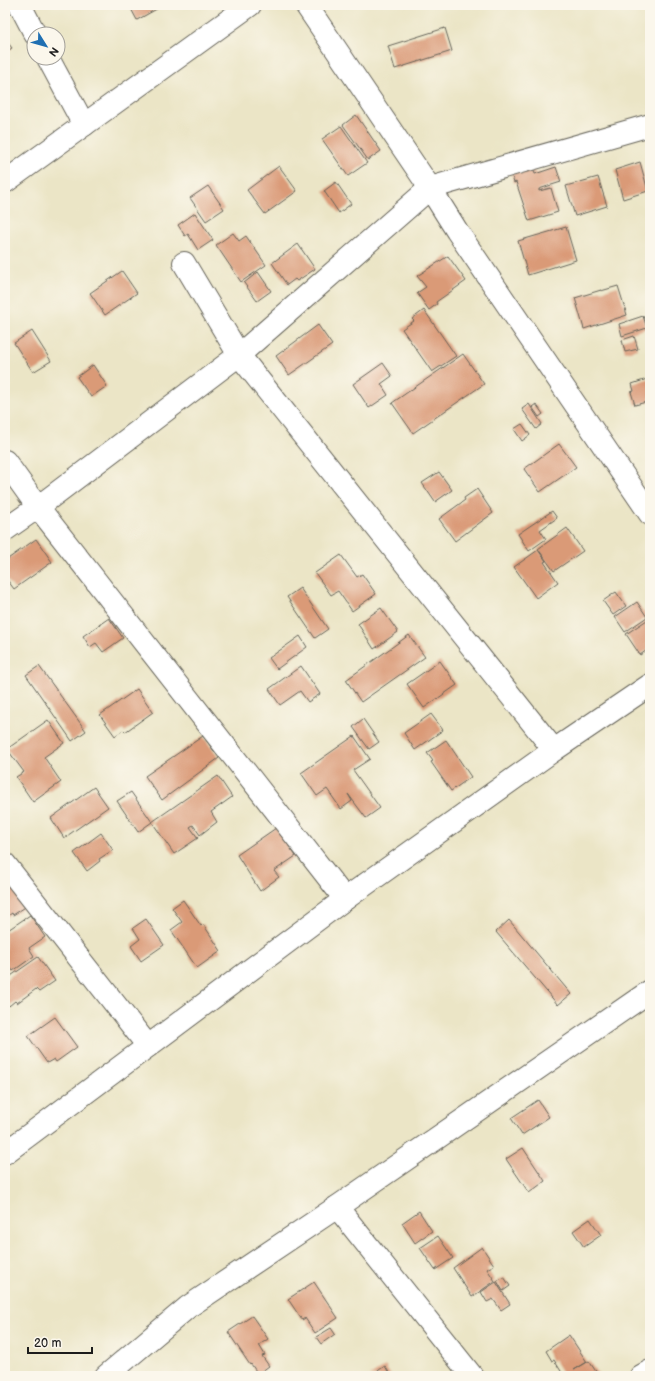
<svg xmlns="http://www.w3.org/2000/svg" width="655" height="1381" font-family="'Balsamiq Sans',sans-serif">
<rect width="100%" height="100%" fill="#fbf7ec"/>
<filter id="ink" filterUnits="userSpaceOnUse"><feTurbulence type="fractalNoise" baseFrequency=".025" numOctaves="2"/><feDisplacementMap in="SourceGraphic" scale="8" xChannelSelector="R" yChannelSelector="G"/><feConvolveMatrix kernelMatrix="1 2 1 2 8 2 1 2 1" color-interpolation-filters="sRGB"/></filter>
<filter id="wash" filterUnits="userSpaceOnUse"><feTurbulence type="fractalNoise" baseFrequency=".012" numOctaves="4" result="noise"/><feDisplacementMap in="SourceGraphic" scale="16" xChannelSelector="R" yChannelSelector="G"/><feGaussianBlur stdDeviation="0.9" result="paint"/><feColorMatrix in="noise" values="0 0 0 0 0 0 0 0 0 0 0 0 0 0 0 0 0 1.4 0 .05"/><feComposite in="paint" operator="in"/></filter>
<g filter="url(#wash)">
<rect width="100%" height="100%" fill="#ebe5c6"/>
<g id="blocks">
<g fill="#da9a77">
<path d="M129 5H161L162 6 137 20Z"/>
<path d="M445 28 452 51 395 69 388 46Z"/>
<path d="M5 39 12 48 5 53Z"/>
<path d="M356 115 381 151 368 160 343 125Z"/>
<path d="M341 126 367 163 348 176 322 139Z"/>
<path d="M640 162 648 191 623 199 615 170Z"/>
<path d="M279 166 297 191 265 214 247 190Z"/>
<path d="M533 167 535 174 556 167 561 182 539 189V191L551 188 558 212 529 221 516 182 514 183 511 173Z"/>
<path d="M598 177 607 206 575 216 566 186Z"/>
<path d="M336 182 351 204 339 213 324 191Z"/>
<path d="M208 186 224 209 206 221 190 198Z"/>
<path d="M195 213 213 240 198 250 188 234 185 236 178 225Z"/>
<path d="M566 227 576 260 528 275 518 241Z"/>
<path d="M233 233 239 241 246 236 266 265 241 282 216 245Z"/>
<path d="M298 244 315 269 297 281 295 279 287 285 272 263Z"/>
<path d="M448 256 466 281 436 302 437 304 429 310 417 293 426 287 417 276Z"/>
<path d="M122 271 137 293 105 315 90 293Z"/>
<path d="M258 272 271 291 257 301 244 283Z"/>
<path d="M618 286 627 315 584 329 575 298 601 290V291Z"/>
<path d="M424 310 456 356 432 372 402 329 414 321 412 319Z"/>
<path d="M643 316 647 328 622 336 619 324Z"/>
<path d="M318 325 332 345 289 375 276 356Z"/>
<path d="M32 331 51 361 33 372 14 343Z"/>
<path d="M634 336 638 349 625 352 622 340Z"/>
<path d="M463 354 484 384 413 433 392 403Z"/>
<path d="M383 363 392 376 381 384 388 395 369 408 353 384Z"/>
<path d="M93 365 107 386 91 397 77 377Z"/>
<path d="M650 378V401L635 405 631 392 634 391 632 384Z"/>
<path d="M529 404 542 424 536 429 522 409Z"/>
<path d="M536 404 543 414 539 417 532 407Z"/>
<path d="M522 424 530 435 522 441 514 429Z"/>
<path d="M559 444 576 467 540 492 524 469Z"/>
<path d="M439 472 452 490 435 502 422 483Z"/>
<path d="M477 489 493 513 455 541 439 519 465 500 464 498Z"/>
<path d="M552 511 557 518 540 530 546 539 529 551 518 534Z"/>
<path d="M567 528 583 551 554 571 538 549Z"/>
<path d="M36 539 52 562 14 589 5 577V561Z"/>
<path d="M538 550 546 561 544 562 558 582 536 598 514 567Z"/>
<path d="M341 555 357 577 362 574 376 594 352 611 338 591 331 595 315 573Z"/>
<path d="M300 588 328 629 315 638 287 597Z"/>
<path d="M616 592 626 606 613 615 603 601Z"/>
<path d="M637 602 647 617 625 632 615 617Z"/>
<path d="M381 608 398 632 374 649 358 624Z"/>
<path d="M109 618 123 638 103 652 96 643 90 647 83 636Z"/>
<path d="M650 618V648L640 655 626 634Z"/>
<path d="M409 635 425 657 361 702 346 680Z"/>
<path d="M300 636 307 647 277 669 269 658Z"/>
<path d="M440 661 457 685 424 708 407 684Z"/>
<path d="M39 666 86 731 72 741 26 675Z"/>
<path d="M301 666 320 694 308 702 300 691 280 705 269 689Z"/>
<path d="M137 689 153 712 125 732 123 730 115 736 100 715Z"/>
<path d="M431 714 443 730 415 750 404 733Z"/>
<path d="M363 719 379 742 369 749 353 727Z"/>
<path d="M48 720 64 743 44 757 61 782 33 802 16 777 24 772 7 749Z"/>
<path d="M203 736 219 758 162 800 145 776Z"/>
<path d="M354 736 370 759 353 770 380 808 366 818 348 794 352 801 341 809 327 789 317 796 301 773Z"/>
<path d="M446 740 471 777 451 791 431 762 433 761 427 753Z"/>
<path d="M218 776 232 797 211 812 217 822 200 835 193 825 190 827 198 838 174 854 152 822 138 832 117 801 131 792 152 822Z"/>
<path d="M94 787 108 807 64 838 51 818Z"/>
<path d="M276 828 296 856 274 871 279 877 260 891 237 855Z"/>
<path d="M101 833 113 850 99 859 100 861 87 871 74 853Z"/>
<path d="M12 878 30 904 13 915 12 913 5 918V883Z"/>
<path d="M183 900 201 926 203 924 221 951 197 968 171 930 182 922 172 908Z"/>
<path d="M30 915 45 937 29 948 34 956 13 971 10 967 5 971V932Z"/>
<path d="M146 919 164 945 141 961 131 946 140 939 133 928Z"/>
<path d="M509 920 571 994 558 1005 496 932Z"/>
<path d="M38 957 55 981 39 992 36 989 17 1003 15 1001 9 1006 5 1001V980Z"/>
<path d="M55 1017 77 1047 56 1062 54 1059 47 1063 28 1036Z"/>
<path d="M538 1100 549 1117 522 1135 511 1118Z"/>
<path d="M523 1148 545 1181 529 1193 506 1159Z"/>
<path d="M419 1211 432 1231 415 1243 402 1223Z"/>
<path d="M590 1219 601 1235 584 1247 573 1231Z"/>
<path d="M438 1236 453 1258 435 1270 420 1248Z"/>
<path d="M482 1247 494 1265 487 1269 495 1281 472 1297 453 1268Z"/>
<path d="M504 1277 510 1286 503 1291 497 1281Z"/>
<path d="M314 1282 338 1318 315 1333 305 1318 302 1320 288 1299Z"/>
<path d="M496 1282 510 1304 501 1310 493 1299 487 1302 481 1292Z"/>
<path d="M252 1316 268 1339 259 1345 265 1355 262 1356 269 1366 258 1374 251 1364 250 1365 228 1332Z"/>
<path d="M331 1328 335 1334 321 1344 316 1337Z"/>
<path d="M569 1335 587 1362 574 1370 589 1361 599 1376H564L554 1360 552 1361 546 1351Z"/>
<path d="M385 1366 391 1376H370Z"/>
</g>
</g>
</g>
<g filter="url(#ink)">
<use href="#blocks" fill-opacity="0" stroke="#646258" stroke-width="1"/>
<g fill="none" stroke-linecap="round" stroke-linejoin="round">
<defs>
<g id="street">
<path d="M20 5 35 34"/>
<path d="M306 5 430 188 457 231 650 514"/>
<path d="M48 58 84 125"/>
<path d="M5 182 250 5"/>
<path d="M184 263 239 355 554 750"/>
<path d="M5 461 38 507 345 899"/>
<path d="M5 530 38 507 239 355 430 188 650 125"/>
<path d="M5 864 148 1046"/>
<path d="M5 1153 345 899 554 750 650 685"/>
<path d="M337 1207 472 1376"/>
<path d="M106 1376 188 1307 337 1207 650 991"/>
<path d="M641 1376 650 1371"/>
</g>
</defs>
<use href="#street" stroke="#646258" stroke-width="24"/>
<use href="#street" stroke="#fff" stroke-width="22"/>
</g>
</g>
<rect width="655" height="1381" fill="none" stroke="#fbf7ec" stroke-width="20"/>
<g transform="translate(46 46) rotate(127)"><circle r="19" fill="#fbf7ec" stroke="#a29f99"/>
<path d="M0-3L7 15L0 10L-7 15Z" fill="#1f6fb2"/>
<text y="-6" font-size="11" font-weight="bold" text-anchor="middle" fill="#1c1c1c">N</text>
</g>
<path d="M28 1347v6h64v-6" fill="none" stroke="#1c1c1c" stroke-width="2"/>
<text x="34" y="1347" font-size="12" fill="#1c1c1c" stroke="#fbf7ec" stroke-width="3" paint-order="stroke">20 m</text>
</svg>
